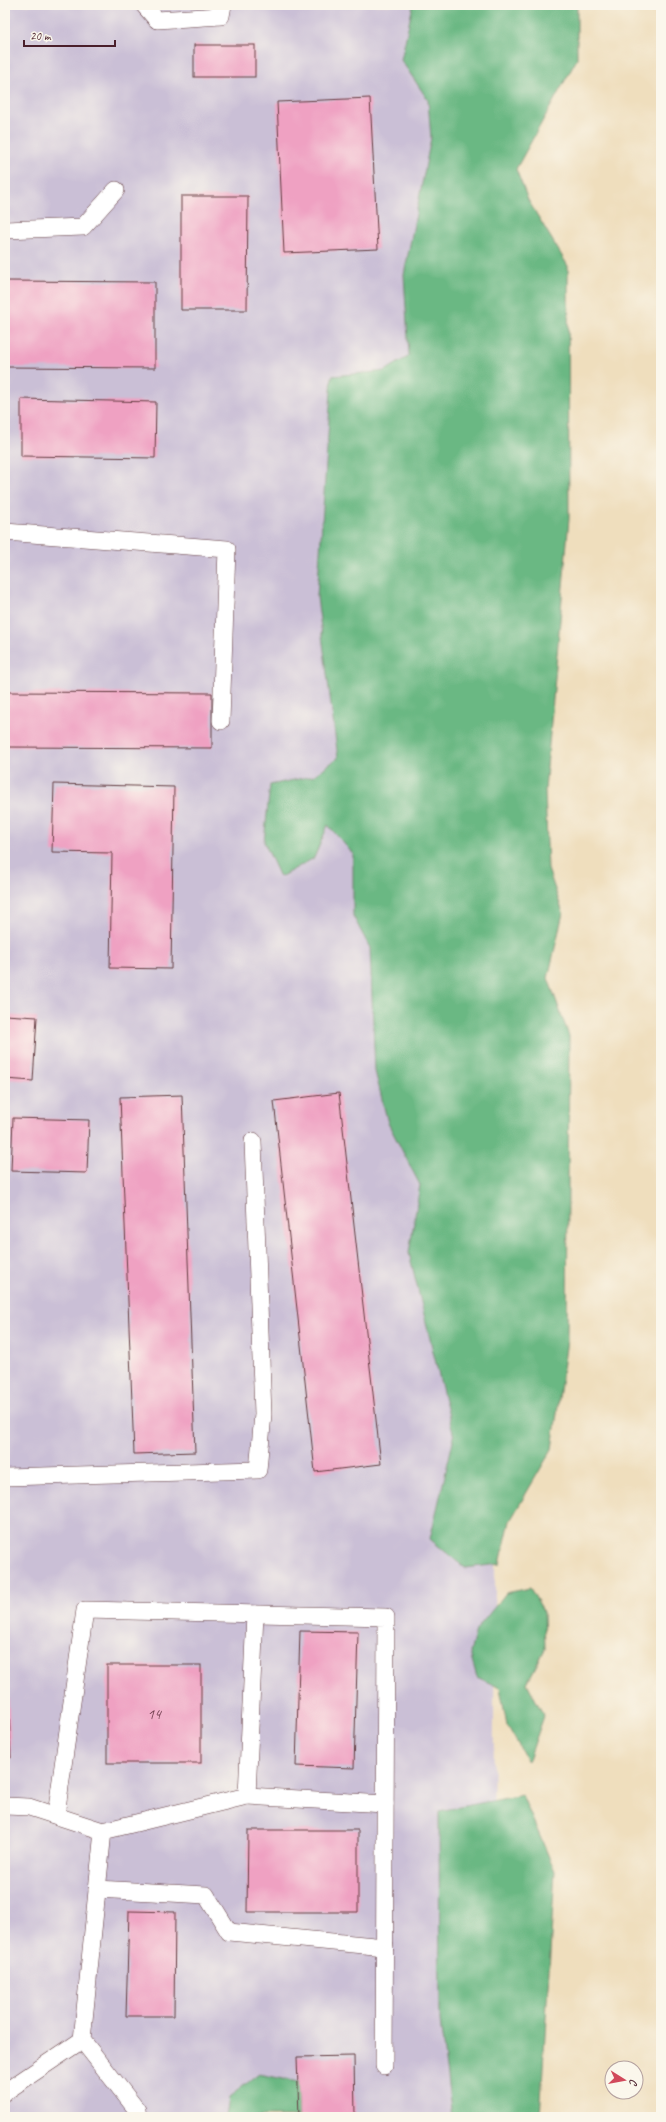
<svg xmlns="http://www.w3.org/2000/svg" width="666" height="2122" font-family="Caveat,sans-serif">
<rect width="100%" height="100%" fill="#fbf7ec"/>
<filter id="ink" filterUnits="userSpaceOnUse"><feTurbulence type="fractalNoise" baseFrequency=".025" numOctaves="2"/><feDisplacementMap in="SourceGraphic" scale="8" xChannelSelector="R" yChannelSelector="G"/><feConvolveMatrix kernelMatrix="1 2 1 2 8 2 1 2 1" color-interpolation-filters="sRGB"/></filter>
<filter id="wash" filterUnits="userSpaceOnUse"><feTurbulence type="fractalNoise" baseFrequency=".012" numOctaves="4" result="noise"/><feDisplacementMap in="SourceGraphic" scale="16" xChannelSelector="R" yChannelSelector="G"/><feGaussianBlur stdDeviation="0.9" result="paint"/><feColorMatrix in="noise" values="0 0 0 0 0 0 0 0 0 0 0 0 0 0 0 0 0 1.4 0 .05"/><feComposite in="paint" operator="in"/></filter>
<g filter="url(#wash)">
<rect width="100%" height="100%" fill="#efdebd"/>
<path fill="#cabfd6" d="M5 5H507L491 2117H5Z"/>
<g fill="#6ab883" stroke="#5a6c57">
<path d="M413 5H577V59L516 169 528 200 568 266 569 519 545 790 548 869 563 913 548 978 569 1036 567 1340 552 1449 510 1521 500 1564 465 1568 430 1539 454 1437 409 1253 420 1185 388 1123 375 1071 370 948 353 916V854L328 825 314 858 280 877 264 842 270 785 313 776 338 758 317 597 332 376 385 371 409 356 404 275 431 138 428 100 401 60Z"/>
<path d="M530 1588 544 1612 545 1649 527 1683 544 1716 528 1762 507 1725 500 1688 477 1677 470 1653 476 1630 506 1593Z"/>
<path d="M522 1795 555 1871 540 2117H452L440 2021 439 1811Z"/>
<path d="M259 2074 298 2082 299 2117H226L229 2097Z"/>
</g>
<g id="blocks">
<g fill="#efa1c2">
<rect x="194" y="45" width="61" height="32"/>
<path d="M370 98 378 249 284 253 277 102Z"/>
<path d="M181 196H248L247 310H181Z"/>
<path d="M5 281 155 282V368L5 367Z"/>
<path d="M21 399 156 402 155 458 21 456Z"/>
<path d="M5 692 212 693V748L5 747Z"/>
<path d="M54 784 174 787 171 969 110 968 112 853 52 852Z"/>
<path d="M5 1015 37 1017 33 1081 5 1079Z"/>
<path d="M339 1093 381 1464 315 1472 274 1101Z"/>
<path d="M182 1095 195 1452 134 1454 120 1097Z"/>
<path d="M13 1118 89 1120 87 1173 11 1171Z"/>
<path d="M5 1620 11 1758H5Z"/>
<path d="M300 1631 358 1632 354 1768 296 1766Z"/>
<rect x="107" y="1665" width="94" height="98"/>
<path d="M248 1830H358V1912H247Z"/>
<path d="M129 1911 175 1912 174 2016H126Z"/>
<path d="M354 2056 355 2117H299L297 2057Z"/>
</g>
</g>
</g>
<g filter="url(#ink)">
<use href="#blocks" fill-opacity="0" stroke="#633c41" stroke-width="1"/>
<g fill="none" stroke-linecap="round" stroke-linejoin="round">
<defs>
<g id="service">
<path d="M144 5 157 20 221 16 223 5"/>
<path d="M5 230 83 227 116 190"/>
<path d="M5 532 227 549 221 721"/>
<path d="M5 1477 258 1470 263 1414 253 1141"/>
<path d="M247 1796 385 1804"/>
<path d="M5 1806 29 1807 103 1831 82 2040 137 2110 138 2117"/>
<path d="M56 1815 85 1610 386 1617 384 2066"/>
<path d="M103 1831 247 1796 255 1614"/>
<path d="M97 1889 206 1895 229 1932 385 1947"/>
<path d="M5 2092 82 2040"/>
</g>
</defs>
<use href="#service" stroke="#633c41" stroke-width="18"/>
<use href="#service" stroke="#fff" stroke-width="17"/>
</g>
</g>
<g text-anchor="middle" stroke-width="3" stroke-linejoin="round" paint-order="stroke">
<g font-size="15" fill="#734051">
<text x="154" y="1719">14</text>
</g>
</g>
<rect width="666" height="2122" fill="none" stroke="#fbf7ec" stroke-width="20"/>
<g transform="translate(624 2080) rotate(101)"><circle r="19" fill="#fbf7ec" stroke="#b4a19f"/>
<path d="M0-3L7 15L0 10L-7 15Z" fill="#d1495b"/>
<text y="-6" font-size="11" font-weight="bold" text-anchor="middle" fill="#4a1f2b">С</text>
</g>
<path d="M24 40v6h91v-6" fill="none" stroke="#4a1f2b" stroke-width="2"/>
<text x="30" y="40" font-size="12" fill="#4a1f2b" stroke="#fbf7ec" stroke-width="3" paint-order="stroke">20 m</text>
</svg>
